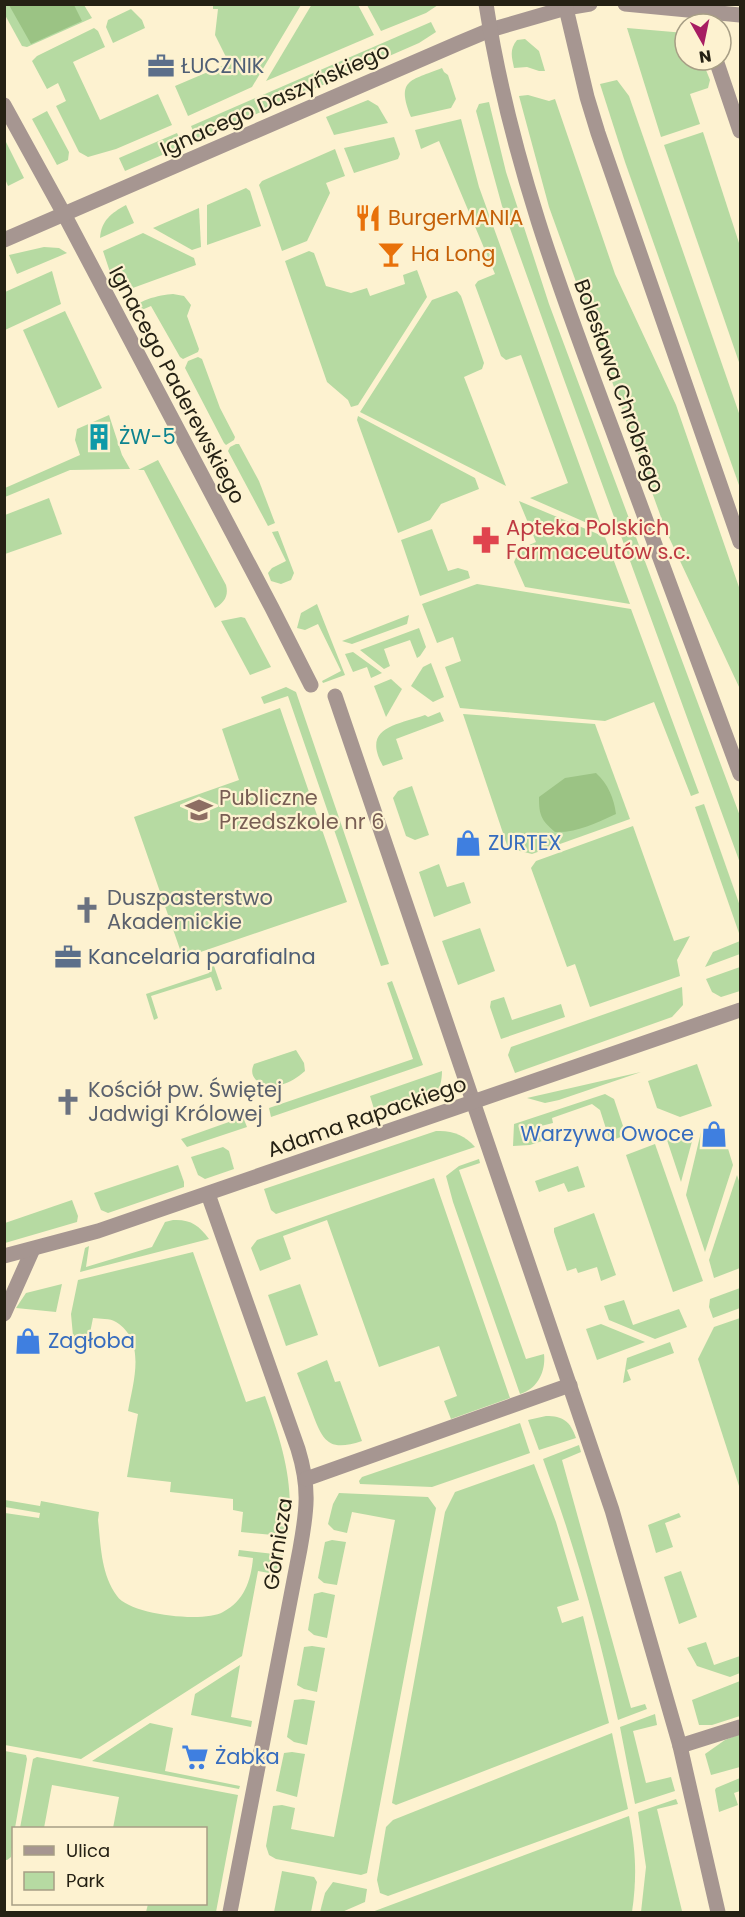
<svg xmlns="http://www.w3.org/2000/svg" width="745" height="1917" font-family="Poppins,sans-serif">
<rect width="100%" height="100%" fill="#fdf2d0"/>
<g fill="#b6daa2">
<path d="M312 4 358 5 374 35 266 81Z"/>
<path d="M4 5H84L92 18 27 47 22 46 5 15Z"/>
<path d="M213 5H301L252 87 188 116 175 86 229 63 215 35 218 9H213Z"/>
<path d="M367 5H438L426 13 381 31Z"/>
<path d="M131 9 142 20 145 28 113 43 106 27 108 20Z"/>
<path d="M431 22 436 32 419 43 197 140 191 126Z"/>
<path d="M94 28 98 31 105 47 73 62 100 120 158 94 172 125 116 149 88 157 79 152 56 106 66 101 58 83 47 89 32 61 37 56Z"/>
<path d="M627 28 685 33V60H702L710 80 708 88 690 94 700 124 661 137Z"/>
<path d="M525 39 539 51 545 71H539L527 67 514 68C512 57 509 50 517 40Z"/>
<path d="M442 68 444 72 448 75 456 99 451 108 411 117C396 79 410 81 442 68Z"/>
<path d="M617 80 629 96 740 416V488L625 162 600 84Z"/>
<path d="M528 95 549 101 555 99 615 274 676 405 740 590V689L666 531 549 207 519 96Z"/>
<path d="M368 100 378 106 388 123 334 135 326 117Z"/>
<path d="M489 102 506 172 549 304 740 816V863L562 374 502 206 476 111 479 104Z"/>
<path d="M47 111 69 152 68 160 57 165 32 119Z"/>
<path d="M461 119 479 187 603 530 530 498 568 483 521 355 506 360 501 356 475 285 478 281 495 274 439 141 421 149 415 130Z"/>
<path d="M703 132 740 246V365L664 145Z"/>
<path d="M177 133 183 146 125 171 119 158Z"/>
<path d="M394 137 400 154 398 159 354 173 344 148Z"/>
<path d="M5 140 24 178 8 186 5 179Z"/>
<path d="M335 149 345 176 326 183 330 193 307 241 282 251 259 185 262 181Z"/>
<path d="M246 188 250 191 261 226 207 245V205Z"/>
<path d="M126 205 134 223 100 238C101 221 111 213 126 205Z"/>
<path d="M199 208 201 247 192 250 153 228Z"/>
<path d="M143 233 194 258 196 265 130 289 120 288 113 281 103 251Z"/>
<path d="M44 247 59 248 67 253 17 274 9 255Z"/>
<path d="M309 251 314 253 326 286 351 293 367 288 370 296 405 284 403 275 417 270 427 297 358 405 351 407 348 400 327 382 285 261Z"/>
<path d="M52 271 61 304 5 330V292Z"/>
<path d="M457 291 461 296 484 363 482 369 464 377 506 486 360 412 432 300Z"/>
<path d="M173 294 184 296 191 305 187 316 199 349 198 352 183 359 180 357 151 306 130 315C133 300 160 295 173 294Z"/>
<path d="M65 311 102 388 58 408 23 330Z"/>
<path d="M198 357 202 359 220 408 235 437 234 440 226 445 224 443 185 368 188 361Z"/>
<path d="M109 415 122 455 130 469 70 470 5 497V488L80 455 75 440 77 429Z"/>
<path d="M358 416 475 478 479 489 441 504 430 520 398 533 357 420Z"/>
<path d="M236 444H239L259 481 275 523 268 526 228 451 230 447Z"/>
<path d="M158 460 226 585C229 596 224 603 215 608L144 470H138Z"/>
<path d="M49 498 62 534 5 554V515Z"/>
<path d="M519 501 605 537 630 604 525 587 514 562 520 549 536 542Z"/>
<path d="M432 529 448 571 458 568 468 571 470 578 420 596 401 540Z"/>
<path d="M278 531 294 573 291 580 281 584 271 581 268 573 272 568 286 561 272 532Z"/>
<path d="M477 584 631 609 699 793 691 796 654 702 605 721 460 708 445 667 461 661 453 637 437 643 422 604Z"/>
<path d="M317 604 345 675 323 683 322 681 341 671 318 624 305 630 297 628 301 613Z"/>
<path d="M409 615 407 624 352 644 342 641Z"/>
<path d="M241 617 245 618 271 667 250 675 221 621Z"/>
<path d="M419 628 426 647 420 656 417 658 410 640 384 649 390 666 384 669 360 650Z"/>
<path d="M353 652 382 673 371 678 367 667 353 672 345 654Z"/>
<path d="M431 663 444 697 433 702 411 686 423 667Z"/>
<path d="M391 679 402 689 386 717 374 686Z"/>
<path d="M286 687 296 692 389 964 381 966 288 696 264 704 261 697Z"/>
<path d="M280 708 347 902 183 958 134 817 239 780 222 729Z"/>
<path d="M440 712 444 721 396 739 403 759 383 766C361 727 397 725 425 715L428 717Z"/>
<path d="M463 714 595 724 630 819 532 854 508 848Z"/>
<path d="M412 786 429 835 415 840 406 836 393 798 398 791Z"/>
<path d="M704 804 740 906V936L695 807Z"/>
<path d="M633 826 674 941 690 936 677 960 680 976 590 1007 575 964 567 967 531 868 536 861Z"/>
<path d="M439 864 447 887 464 882 471 903 434 917 419 872Z"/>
<path d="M480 928 495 971 458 985 442 941Z"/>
<path d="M740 941V954L705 967 713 952Z"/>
<path d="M214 966 222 989 216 991 211 977 151 996 158 1018 154 1020 146 994 209 973 208 968Z"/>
<path d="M740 967V991L721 997 712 992 706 979Z"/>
<path d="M392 981 423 1065 271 1117 269 1108 413 1059 387 983Z"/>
<path d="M682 987 683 1005 672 1017 515 1073 508 1055 511 1047Z"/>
<path d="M504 997 512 1020 561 1004 565 1017 501 1039 490 1007 491 1001Z"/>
<path d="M296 1050 304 1063 305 1071C298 1077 290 1083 280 1085 266 1088 246 1081 254 1064Z"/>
<path d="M697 1064 712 1106 680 1117 657 1108 648 1081Z"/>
<path d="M442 1071C442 1097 425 1116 399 1100L374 1109 370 1096Z"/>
<path d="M641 1072 559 1100 545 1103 527 1098Z"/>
<path d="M605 1094 614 1099 626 1135 610 1141 600 1110 592 1104 552 1118 553 1123 541 1126 545 1140 530 1145 513 1146 514 1124Z"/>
<path d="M243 1117 247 1127 187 1147 181 1139Z"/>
<path d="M702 1128 708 1147 726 1142 733 1165 705 1252 686 1195Z"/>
<path d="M695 1130 681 1182 667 1140Z"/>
<path d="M436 1131C452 1130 465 1135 475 1147L276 1214 271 1210 264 1189Z"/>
<path d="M655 1144 703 1281 673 1292 626 1155Z"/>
<path d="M223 1147 229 1151 234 1169 205 1179 198 1175 191 1157Z"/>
<path d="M479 1159 480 1163 459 1170 526 1359 544 1354C546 1371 538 1389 520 1394L453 1202 446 1176 459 1166Z"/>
<path d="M178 1165 184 1182V1187L108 1213 101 1210 94 1193Z"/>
<path d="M578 1166 585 1187 568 1192 564 1183 539 1192 535 1181Z"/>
<path d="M737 1175 740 1184V1268L714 1278 709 1260Z"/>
<path d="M434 1178 510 1398 451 1419 444 1401 457 1396 439 1346 379 1367 327 1220 283 1236 291 1259 260 1271 251 1248 257 1240Z"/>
<path d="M72 1200 78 1216 77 1222 5 1243V1223Z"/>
<path d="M594 1213 616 1275 601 1281 597 1267 578 1273 576 1268 567 1271 554 1232V1228Z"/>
<path d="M173 1220C190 1219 199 1225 209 1239L80 1272 85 1248 89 1246 86 1267 152 1247 165 1222Z"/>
<path d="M193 1252 246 1402 265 1396C282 1444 295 1483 288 1534L284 1536 241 1532 243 1512 233 1510V1499L170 1492 171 1482 127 1477 138 1414 128 1411C133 1383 147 1341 116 1322 110 1318 100 1319 93 1318L89 1338 73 1336 71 1314 78 1280Z"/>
<path d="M62 1284 56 1312 16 1308 26 1293Z"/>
<path d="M300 1284 318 1335 286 1346 268 1295Z"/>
<path d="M740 1288V1308L713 1318 709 1307 710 1299Z"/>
<path d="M624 1300 633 1325 679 1309 687 1327 655 1339 609 1320 604 1306Z"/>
<path d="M740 1318V1489L698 1359 714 1327Z"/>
<path d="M601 1324 645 1342 597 1360 586 1329Z"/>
<path d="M670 1342 674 1353 627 1370 631 1380 623 1383 627 1358Z"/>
<path d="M327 1360 335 1382 340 1381 362 1441C329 1452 323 1442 312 1412 307 1399 302 1386 297 1373Z"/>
<path d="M546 1416C563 1416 570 1421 576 1438L539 1450 528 1420Z"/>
<path d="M520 1423 530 1453 432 1487 360 1484 359 1481 362 1477Z"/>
<path d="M579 1445 581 1452 562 1460 631 1708 645 1704 647 1709 618 1720C599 1631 574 1544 543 1459Z"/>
<path d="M534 1464 556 1522 579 1600 557 1607 562 1623 583 1616 609 1723 396 1805 392 1803 393 1797 445 1512 455 1492Z"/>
<path d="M339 1493 428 1497 436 1508 367 1873 361 1875 276 1859 269 1855 266 1846 273 1806 282 1805 295 1808 291 1829 334 1837 395 1520 352 1512 347 1533 334 1530 328 1524 333 1504Z"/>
<path d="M5 1500 40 1506 41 1501 99 1512 98 1520C101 1547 101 1574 117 1596 130 1615 204 1623 223 1612 244 1601 251 1581 253 1558L238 1556 239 1550 283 1555 280 1575 258 1571 242 1656 81 1759 5 1745V1513L39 1518 40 1513 5 1507Z"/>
<path d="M679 1513 681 1517 665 1523 673 1547 656 1553 648 1525Z"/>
<path d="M332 1540 346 1542 337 1585 324 1583 318 1578 325 1542Z"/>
<path d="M681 1571 697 1617 679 1624 664 1577Z"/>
<path d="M322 1592 335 1595 327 1638 314 1635 308 1630 314 1594Z"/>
<path d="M706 1642 714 1665 740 1656V1673L730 1677 697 1666 687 1648Z"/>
<path d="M312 1646 325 1648 317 1692 304 1689 297 1685 304 1647Z"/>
<path d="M240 1665 231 1717 252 1721 251 1727 191 1715 195 1694Z"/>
<path d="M740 1681V1716L712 1725H699L692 1700Z"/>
<path d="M303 1699 315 1701 307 1745 294 1742 287 1737 294 1700Z"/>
<path d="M655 1714 657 1725 633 1731 646 1783 671 1777 675 1791 635 1804 620 1727Z"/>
<path d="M150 1723 173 1728 165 1771 240 1786 239 1789 92 1761Z"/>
<path d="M612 1733 628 1809 388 1896 380 1893 377 1880 386 1827 393 1820Z"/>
<path d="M740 1734V1767L711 1775 705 1754 725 1740Z"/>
<path d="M5 1751 26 1755 27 1759 15 1828H14L11 1857 7 1860H4Z"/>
<path d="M292 1752 305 1754 297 1797 276 1791 284 1753Z"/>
<path d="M37 1757 238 1795 216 1912H146L148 1904H206V1828H113L119 1797 52 1785 44 1828H20L33 1759Z"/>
<path d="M740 1778V1791L734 1793 738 1805 719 1812 715 1790 716 1788Z"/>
<path d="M676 1799 678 1804 657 1809 682 1911 641 1912 646 1867 638 1812Z"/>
<path d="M629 1816C636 1851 637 1877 632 1912H372Z"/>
<path d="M282 1871 314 1877 317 1882 311 1912H274Z"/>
<path d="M333 1882 367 1889 365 1902 342 1912H320L325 1893Z"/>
</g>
<g fill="#9bc384">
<path d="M9 5H74L82 21 31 44Z"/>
<path d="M596 773C608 784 614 798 616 814 596 823 577 833 555 832 541 820 539 815 539 797L565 778Z"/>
</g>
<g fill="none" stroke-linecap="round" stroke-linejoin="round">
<g stroke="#a69691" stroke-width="15">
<path d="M625 4 740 15"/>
<path d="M566 8 590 4"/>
<path d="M716 60 740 131"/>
<path d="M64 214 272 608 311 685"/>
<path d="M335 696 612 1510 680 1746 718 1912"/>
<path d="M208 1194 298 1449C310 1488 307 1510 300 1549L230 1912"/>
<path d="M306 1479 570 1385"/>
<path d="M680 1746 740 1727"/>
</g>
<path stroke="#a69691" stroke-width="15" d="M4 1314 33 1249"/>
<g stroke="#a69691" stroke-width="15">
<path d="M4 105 64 214"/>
<path d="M4 240 459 43 490 30 566 8"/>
<path d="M4 1256 98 1231 740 1010"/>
</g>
<g stroke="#a69691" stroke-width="15">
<path d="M486 4C509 155 561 293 614 434 656 547 698 661 740 774"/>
<path d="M565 4 587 97 598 133 740 542"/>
</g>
</g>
<defs>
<symbol id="office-bare" viewBox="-9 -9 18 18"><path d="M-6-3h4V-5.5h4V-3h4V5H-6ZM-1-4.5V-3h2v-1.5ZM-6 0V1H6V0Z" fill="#5c6f8a" stroke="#fdf2d0" stroke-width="2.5" paint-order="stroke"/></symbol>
<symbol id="restaurant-bare" viewBox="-9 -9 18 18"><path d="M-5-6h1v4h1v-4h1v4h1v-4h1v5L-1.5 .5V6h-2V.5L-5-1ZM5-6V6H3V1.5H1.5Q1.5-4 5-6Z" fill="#e8710a" stroke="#fdf2d0" stroke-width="2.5" paint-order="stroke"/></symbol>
<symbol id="bar-bare" viewBox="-9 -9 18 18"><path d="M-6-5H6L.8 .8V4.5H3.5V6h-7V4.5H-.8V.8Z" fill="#e8710a" stroke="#fdf2d0" stroke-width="2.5" paint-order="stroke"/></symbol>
<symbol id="building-bare" viewBox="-9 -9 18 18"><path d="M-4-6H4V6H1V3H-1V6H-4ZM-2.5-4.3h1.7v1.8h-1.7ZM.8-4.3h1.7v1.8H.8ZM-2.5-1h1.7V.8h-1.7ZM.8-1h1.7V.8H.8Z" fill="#0f9aa8" stroke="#fdf2d0" stroke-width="2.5" paint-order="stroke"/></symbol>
<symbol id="pharmacy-bare" viewBox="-9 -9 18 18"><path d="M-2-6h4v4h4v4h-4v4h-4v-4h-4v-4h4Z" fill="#e0444e" stroke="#fdf2d0" stroke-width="2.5" paint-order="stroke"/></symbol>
<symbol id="school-bare" viewBox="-9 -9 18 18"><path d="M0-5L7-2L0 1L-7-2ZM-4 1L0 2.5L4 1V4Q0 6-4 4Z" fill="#8d6e63" stroke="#fdf2d0" stroke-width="2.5" paint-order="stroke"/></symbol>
<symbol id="shop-bare" viewBox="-9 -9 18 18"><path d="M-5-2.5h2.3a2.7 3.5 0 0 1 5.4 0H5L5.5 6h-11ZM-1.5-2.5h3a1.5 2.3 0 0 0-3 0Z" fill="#3f7fe0" stroke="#fdf2d0" stroke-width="2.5" paint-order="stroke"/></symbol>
<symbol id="church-bare" viewBox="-9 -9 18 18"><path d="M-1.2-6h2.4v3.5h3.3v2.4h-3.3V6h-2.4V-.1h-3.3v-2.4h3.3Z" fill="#6b7280" stroke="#fdf2d0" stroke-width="2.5" paint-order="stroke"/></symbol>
<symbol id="supermarket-bare" viewBox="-9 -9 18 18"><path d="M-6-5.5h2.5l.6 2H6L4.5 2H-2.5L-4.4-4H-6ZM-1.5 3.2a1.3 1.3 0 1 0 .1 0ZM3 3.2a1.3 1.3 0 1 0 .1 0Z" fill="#3f7fe0" stroke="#fdf2d0" stroke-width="2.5" paint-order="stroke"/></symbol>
</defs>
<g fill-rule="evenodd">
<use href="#office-bare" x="142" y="47" width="38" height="38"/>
<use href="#restaurant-bare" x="349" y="199" width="38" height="38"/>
<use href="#bar-bare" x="372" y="235" width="38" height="38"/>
<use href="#building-bare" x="80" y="418" width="38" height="38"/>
<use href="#pharmacy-bare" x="467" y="521" width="38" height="38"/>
<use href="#school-bare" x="180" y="791" width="38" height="38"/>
<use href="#shop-bare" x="449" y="824" width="38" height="38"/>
<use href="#church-bare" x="68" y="891" width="38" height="38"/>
<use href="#office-bare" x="49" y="938" width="38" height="38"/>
<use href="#church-bare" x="49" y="1083" width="38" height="38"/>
<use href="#shop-bare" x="695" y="1115" width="38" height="38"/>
<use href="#shop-bare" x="9" y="1322" width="38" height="38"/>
<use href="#supermarket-bare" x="176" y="1738" width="38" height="38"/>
</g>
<g text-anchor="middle" stroke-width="4.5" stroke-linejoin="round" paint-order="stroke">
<g font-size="21" fill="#4e5e75" stroke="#fdf2d0" text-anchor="start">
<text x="181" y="73">ŁUCZNIK</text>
<text x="88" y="964">Kancelaria parafialna</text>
</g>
<g font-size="21" fill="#252114" stroke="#fdf2d0">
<text transform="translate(275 100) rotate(-24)" y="7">Ignacego Daszyńskiego</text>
<text transform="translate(177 385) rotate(62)" y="7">Ignacego Paderewskiego</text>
<text transform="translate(619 386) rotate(70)" y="7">Bolesława Chrobrego</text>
<text transform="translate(367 1117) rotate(-19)" y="7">Adama Rapackiego</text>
<text transform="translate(278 1544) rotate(-81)" y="7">Górnicza</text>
</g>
<g font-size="21" fill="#c56008" stroke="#fdf2d0" text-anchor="start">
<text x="388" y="225">BurgerMANIA</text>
<text x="411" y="261">Ha Long</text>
</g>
<g font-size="21" fill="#0d838f" stroke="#fdf2d0" text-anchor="start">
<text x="119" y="444">ŻW-5</text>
</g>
<g font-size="21" fill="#be3a42" stroke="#fdf2d0" text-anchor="start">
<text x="506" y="535">Apteka Polskich<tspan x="506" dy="24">Farmaceutów s.c.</tspan></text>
</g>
<g font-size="21" fill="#785e54" stroke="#fdf2d0" text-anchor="start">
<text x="219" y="805">Publiczne<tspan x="219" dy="24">Przedszkole nr 6</tspan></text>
</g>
<g font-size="21" fill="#366cbe" stroke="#fdf2d0" text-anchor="start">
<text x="488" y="850">ZURTEX</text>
<text x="694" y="1141" text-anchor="end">Warzywa Owoce</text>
<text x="48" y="1348">Zagłoba</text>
<text x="215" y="1764">Żabka</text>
</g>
<g font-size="21" fill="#5b616d" stroke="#fdf2d0" text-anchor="start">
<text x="107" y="905">Duszpasterstwo<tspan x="107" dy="24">Akademickie</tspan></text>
<text x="88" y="1097">Kościół pw. Świętej<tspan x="88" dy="24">Jadwigi Królowej</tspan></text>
</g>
</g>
<rect width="745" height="1917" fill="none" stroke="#252114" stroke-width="12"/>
<rect x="12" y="1827" width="195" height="78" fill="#fdf2d0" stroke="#a79e85" stroke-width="1.5"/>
<rect x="24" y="1846" width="30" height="9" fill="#a69691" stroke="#a79e85" stroke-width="1.5"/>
<text x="66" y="1857" font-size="18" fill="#252114">Ulica</text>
<rect x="24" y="1872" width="30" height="18" fill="#b6daa2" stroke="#a79e85" stroke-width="1.5"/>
<text x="66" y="1887" font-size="18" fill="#252114">Park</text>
<g transform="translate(703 42) rotate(171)"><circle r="28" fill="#fdf2d0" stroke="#a79e85" stroke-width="1.5"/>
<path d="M0-4.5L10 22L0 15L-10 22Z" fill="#a71d62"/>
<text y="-9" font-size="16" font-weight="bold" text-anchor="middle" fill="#252114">N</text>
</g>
</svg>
